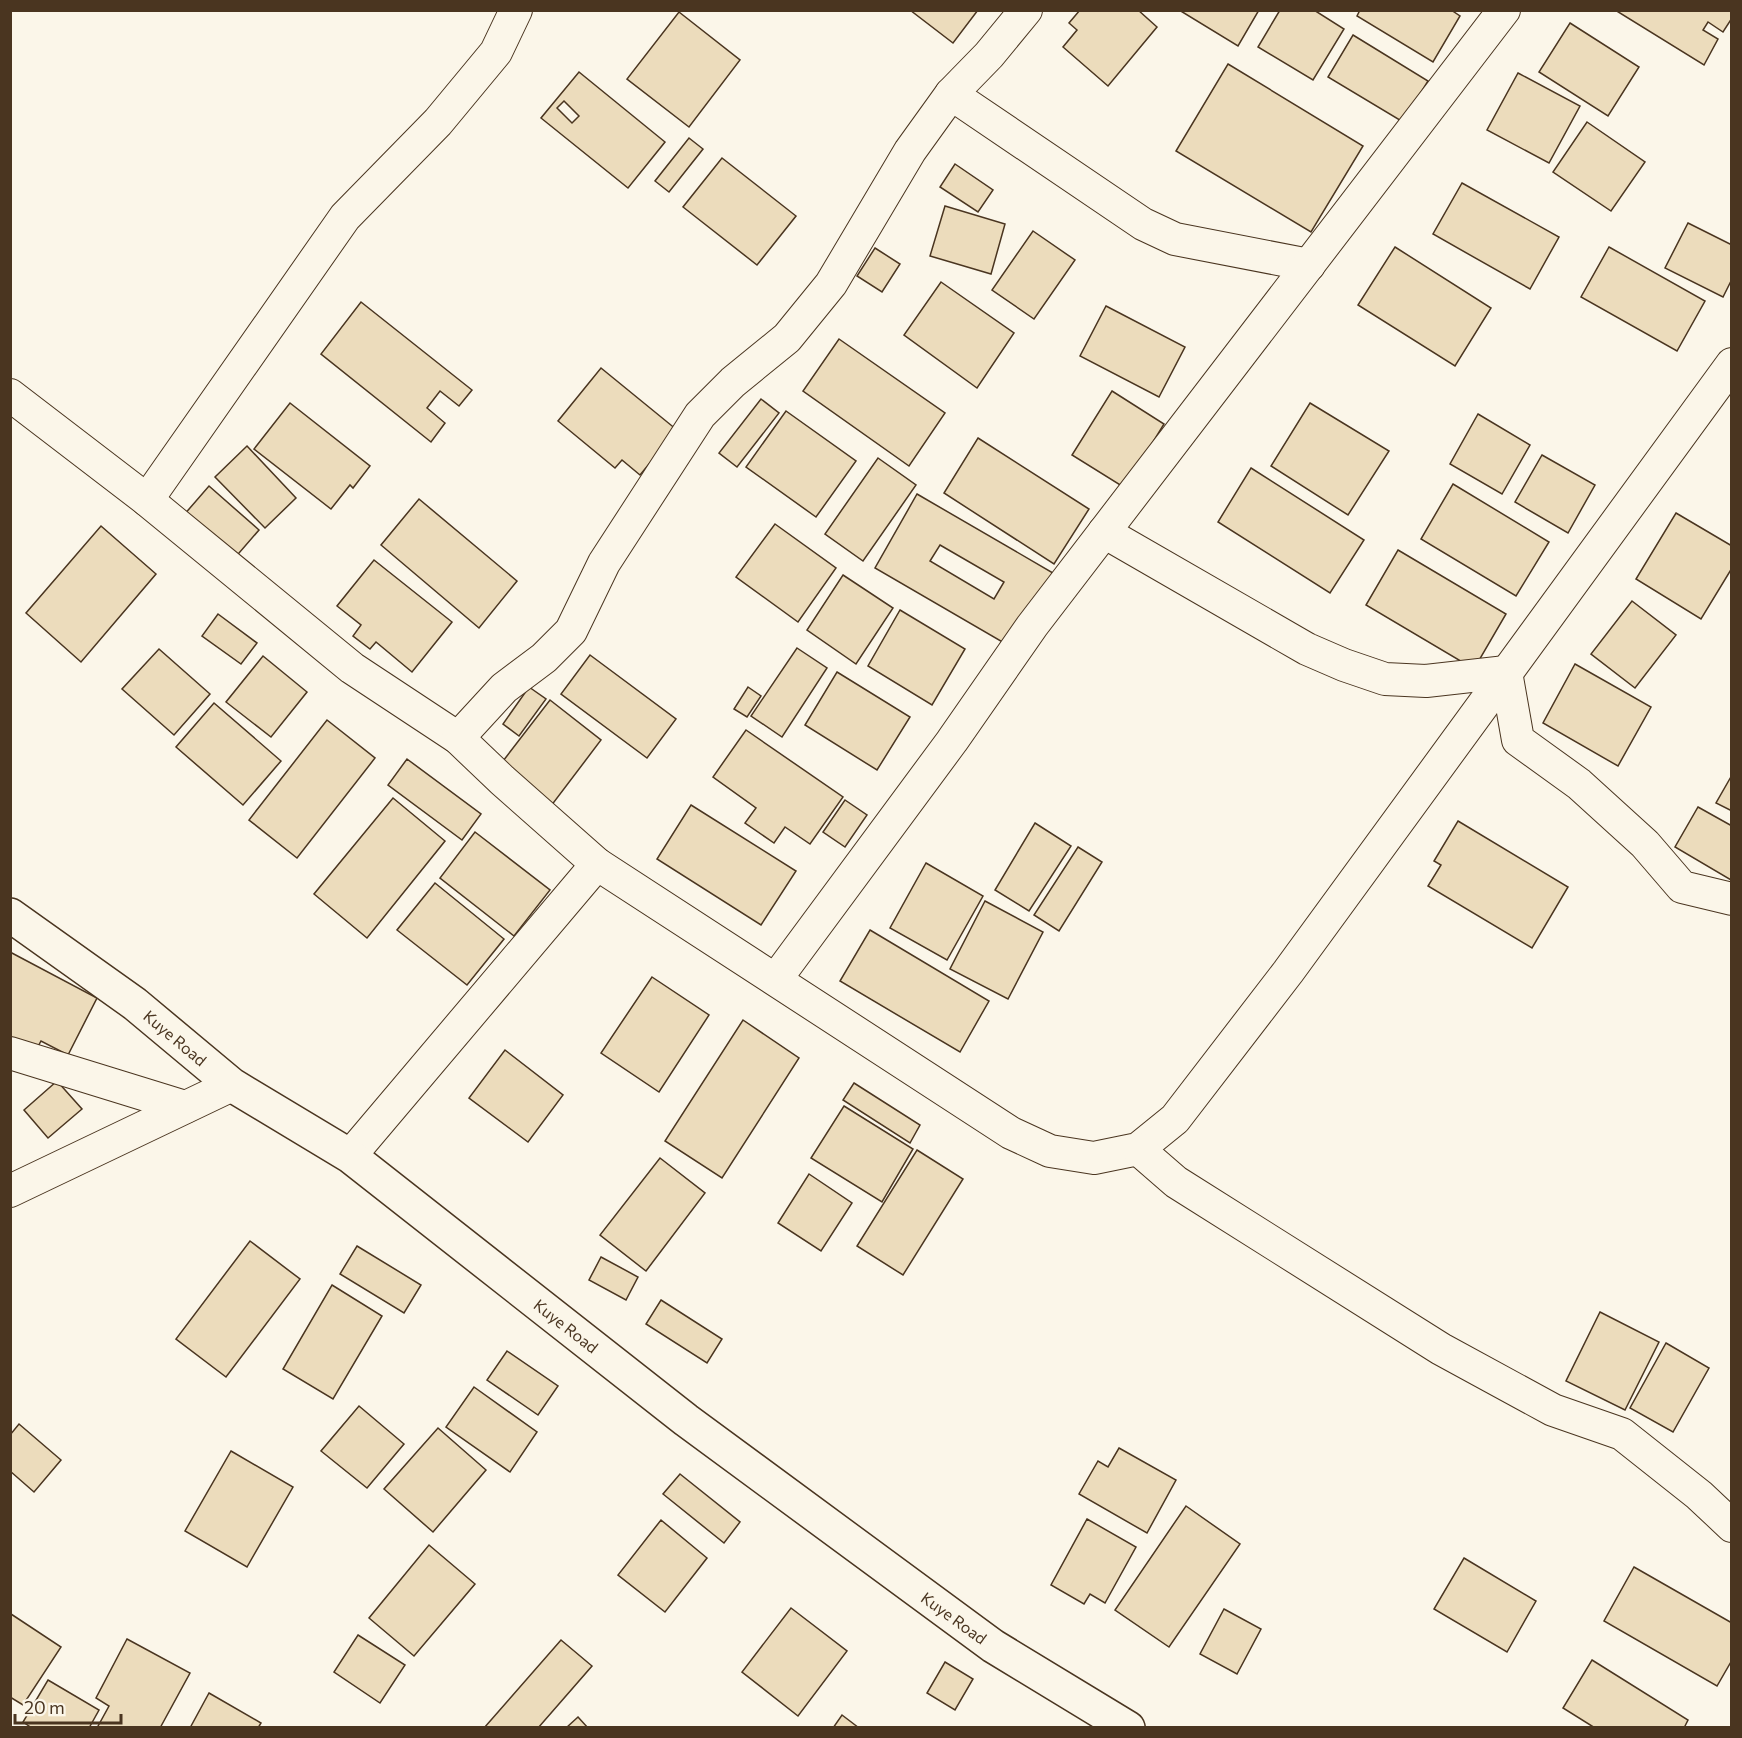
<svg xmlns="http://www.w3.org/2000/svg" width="1742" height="1738" font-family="Commissioner,sans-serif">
<rect width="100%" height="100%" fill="#fbf6e9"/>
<g fill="#ecdcbc" stroke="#4a3520" stroke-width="1.5" fill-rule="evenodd">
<path d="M910 10H978L953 43Z"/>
<path d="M1080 10H1138L1157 27 1108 86 1063 47 1077 30 1069 23Z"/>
<path d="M1179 10H1259L1238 46Z"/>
<path d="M1280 10H1314L1344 29 1313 80 1258 47Z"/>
<path d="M1360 10H1451L1460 16 1433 62 1357 16Z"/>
<path d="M1615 10H1732V18L1723 32 1708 22 1703 30 1718 39 1704 65Z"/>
<path d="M679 12 740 60 689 127 627 79Z"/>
<path d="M1570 23 1639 67 1608 116 1539 72Z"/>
<path d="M1353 35 1428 81 1403 122 1328 77Z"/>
<path d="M1228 64 1363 146 1311 232 1176 151Z"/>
<path d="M579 72 665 142 628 188 541 118ZM564 101 579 116 572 123 557 108Z"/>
<path d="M1518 73 1580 106 1549 163 1487 130Z"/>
<path d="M1587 122 1645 162 1611 211 1553 172Z"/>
<path d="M689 138 703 149 669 192 655 181Z"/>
<path d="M722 158 796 216 757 265 683 207Z"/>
<path d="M955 164 993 190 978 212 940 187Z"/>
<path d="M1462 183 1559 237 1530 289 1433 234Z"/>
<path d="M945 206 1005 224 991 274 930 256Z"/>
<path d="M1688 223 1732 245V279L1723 297 1665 268Z"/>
<path d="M1033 231 1075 260 1034 319 992 290Z"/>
<path d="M1395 247 1491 308 1455 366 1358 305Z"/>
<path d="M1609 247 1705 301 1677 351 1581 297Z"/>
<path d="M875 248 900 264 882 292 857 276Z"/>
<path d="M941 282 1014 333 977 388 904 335Z"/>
<path d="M361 302 472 390 459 406 440 391 427 408 445 423 431 442 321 354Z"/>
<path d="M1106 306 1185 347 1159 397 1080 356Z"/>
<path d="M839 339 945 413 909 466 803 391Z"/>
<path d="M601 368 677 430 640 475 622 460 615 468 558 421Z"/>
<path d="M1112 391 1164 424 1125 488 1072 455Z"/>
<path d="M761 399 779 413 737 467 719 453Z"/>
<path d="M290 403 370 466 353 488 350 485 331 509 254 449Z"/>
<path d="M1310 403 1389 451 1348 515 1271 466Z"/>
<path d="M786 411 856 461 816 517 746 467Z"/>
<path d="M1478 414 1530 445 1502 494 1450 464Z"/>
<path d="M978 438 1089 509 1054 564 944 493Z"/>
<path d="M247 446 296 498 265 528 215 477Z"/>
<path d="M1542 455 1595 485 1568 533 1515 502Z"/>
<path d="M878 458 916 485 863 561 825 534Z"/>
<path d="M1251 468 1364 540 1330 593 1218 522Z"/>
<path d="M1453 484 1549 542 1516 596 1421 539Z"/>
<path d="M209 486 259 530 233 560 183 516Z"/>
<path d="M917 494 1053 573 1011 647 875 568ZM940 545 1004 582 994 599 930 561Z"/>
<path d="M419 499 517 581 479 628 381 545Z"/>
<path d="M1676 513 1732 546V568L1701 619 1636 579Z"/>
<path d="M775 524 836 568 798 622 736 577Z"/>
<path d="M101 526 156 574 81 662 26 613Z"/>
<path d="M1398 550 1506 614 1474 669 1366 605Z"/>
<path d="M374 560 452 622 412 672 376 642 370 649 353 636 361 625 337 606Z"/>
<path d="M843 575 893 608 856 664 807 630Z"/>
<path d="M1632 601 1676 635 1635 688 1591 654Z"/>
<path d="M900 610 965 649 932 705 868 666Z"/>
<path d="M218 614 257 643 241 664 202 636Z"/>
<path d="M797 648 827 668 782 737 751 716Z"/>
<path d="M159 649 210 694 174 735 122 689Z"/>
<path d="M590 655 676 719 647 758 561 694Z"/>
<path d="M263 656 307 692 271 737 226 702Z"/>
<path d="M1575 664 1651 707 1618 766 1543 723Z"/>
<path d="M837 672 910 717 877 770 805 725Z"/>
<path d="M529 687 546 699 519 736 503 724Z"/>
<path d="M748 687 761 696 747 717 734 709Z"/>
<path d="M550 700 601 740 551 806 500 765Z"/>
<path d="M214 703 281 761 243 805 176 747Z"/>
<path d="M327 720 375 758 297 858 249 820Z"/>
<path d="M746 730 843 797 810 844 785 827 774 843 745 823 756 808 713 777Z"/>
<path d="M407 759 481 814 462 840 388 785Z"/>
<path d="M1732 775V811L1716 803Z"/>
<path d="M393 798 445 841 367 938 314 894Z"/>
<path d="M845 800 867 815 845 847 823 832Z"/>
<path d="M691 805 796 871 761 925 657 859Z"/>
<path d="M1698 807 1732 826 1731 880 1675 847Z"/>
<path d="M1458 821 1568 887 1532 948 1428 886 1441 865 1434 861Z"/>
<path d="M1035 823 1071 846 1029 911 995 890Z"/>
<path d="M475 832 550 890 514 936 440 878Z"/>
<path d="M1078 847 1102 862 1059 931 1034 915Z"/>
<path d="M926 863 983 896 947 960 890 928Z"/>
<path d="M435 883 504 939 467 985 397 930Z"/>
<path d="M985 901 1043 932 1008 999 950 969Z"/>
<path d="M870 930 989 1001 960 1052 840 981Z"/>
<path d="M10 952 97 998 68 1055 41 1041 35 1052 10 1039Z"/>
<path d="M652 977 709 1015 659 1092 601 1053Z"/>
<path d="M743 1020 799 1058 722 1178 665 1141Z"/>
<path d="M505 1050 563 1095 528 1142 469 1098Z"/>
<path d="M57 1081 82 1109 48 1138 24 1110Z"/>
<path d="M854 1083 920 1125 910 1143 843 1100Z"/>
<path d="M844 1106 913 1149 882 1202 811 1158Z"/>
<path d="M917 1150 963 1179 903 1275 857 1246Z"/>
<path d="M660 1158 705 1193 646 1271 600 1235Z"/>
<path d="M809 1174 852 1203 821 1251 778 1223Z"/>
<path d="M250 1241 300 1279 226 1377 176 1339Z"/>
<path d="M357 1246 421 1285 404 1313 340 1274Z"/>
<path d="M601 1257 638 1277 626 1300 589 1280Z"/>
<path d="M332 1285 382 1316 333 1399 283 1369Z"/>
<path d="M661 1300 722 1339 707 1363 646 1324Z"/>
<path d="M1600 1312 1659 1342 1625 1410 1566 1381Z"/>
<path d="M1666 1343 1709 1368 1673 1432 1630 1408Z"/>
<path d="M507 1351 558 1386 538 1415 487 1380Z"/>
<path d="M474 1387 537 1432 510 1472 446 1427Z"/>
<path d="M359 1406 404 1444 367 1488 321 1451Z"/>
<path d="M19 1424 61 1460 34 1492 10 1471V1435Z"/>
<path d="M438 1428 486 1470 433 1532 384 1489Z"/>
<path d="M1119 1448 1176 1480 1147 1533 1079 1494 1098 1461 1108 1467Z"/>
<path d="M231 1451 293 1487 247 1567 185 1531Z"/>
<path d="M680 1474 740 1522 724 1543 663 1494Z"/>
<path d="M1186 1506 1240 1544 1169 1647 1115 1610Z"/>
<path d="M1087 1519 1136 1547 1105 1603 1090 1594 1084 1604 1051 1585Z"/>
<path d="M661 1520 707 1558 665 1612 618 1575Z"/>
<path d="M429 1545 475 1584 414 1656 369 1618Z"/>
<path d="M1464 1558 1536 1601 1507 1652 1434 1609Z"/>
<path d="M1634 1567 1732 1623V1660L1717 1686 1604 1621Z"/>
<path d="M791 1608 847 1651 798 1716 742 1672Z"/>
<path d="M1224 1609 1261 1629 1237 1674 1200 1654Z"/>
<path d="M11 1614 61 1647 23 1705 10 1697Z"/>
<path d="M358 1635 405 1665 380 1703 334 1672Z"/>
<path d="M127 1639 190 1673 160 1728H97L109 1706 96 1698Z"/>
<path d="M561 1640 592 1666 538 1728H484Z"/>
<path d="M1592 1660 1688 1720 1684 1728H1595L1563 1708Z"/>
<path d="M945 1662 973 1679 955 1710 927 1693Z"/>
<path d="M48 1680 99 1710 89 1728H32L23 1722Z"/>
<path d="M209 1693 261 1723 258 1728H190Z"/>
<path d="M842 1715 859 1728H833Z"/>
<path d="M578 1717 588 1728H566Z"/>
</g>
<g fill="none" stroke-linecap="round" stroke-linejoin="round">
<defs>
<g id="street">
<path d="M951 94 1143 224 1175 239 1309 265"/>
<path d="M10 395 147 500 352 668 458 738 502 780 597 864 1011 1133 1050 1151 1094 1158 1138 1149 1175 1119 1288 972 1732 364"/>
<path d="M147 500 345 217 438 122 496 52 516 10"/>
<path d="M1104 532 1307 649 1344 665 1385 679 1426 681 1506 672 1518 740 1579 784 1645 844 1682 887 1732 899"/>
<path d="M458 738 504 688 544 658 571 631 604 563 700 415 733 382 787 338 831 284 910 151 951 94 989 55 1026 10"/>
<path d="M776 979 952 741 1032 626 1504 10"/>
<path d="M10 1053 185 1107"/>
<path d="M1138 1149 1176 1182 1441 1349 1553 1410 1622 1434 1699 1495 1732 1526"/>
<path d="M350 1156 597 864"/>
<path d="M10 1191 232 1085"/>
</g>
<path id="secondary" d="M10 915 135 1004 232 1085 350 1156 686 1420 993 1646 1128 1728"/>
</defs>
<use href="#street" stroke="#4a3520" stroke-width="34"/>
<use href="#secondary" stroke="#4a3520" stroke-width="36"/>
<use href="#street" stroke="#fbf6e9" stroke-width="32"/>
<use href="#secondary" stroke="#fbf6e9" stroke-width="33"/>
</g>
<g text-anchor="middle" stroke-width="4.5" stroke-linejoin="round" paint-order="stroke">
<g font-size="16" fill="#4a3520" stroke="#fbf6e9">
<text transform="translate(175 1038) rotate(40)" y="6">Kuye Road</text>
<text transform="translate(566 1326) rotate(38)" y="6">Kuye Road</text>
<text transform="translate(954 1618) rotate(36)" y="6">Kuye Road</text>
</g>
</g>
<rect width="1742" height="1738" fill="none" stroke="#4a3520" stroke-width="24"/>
<path d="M15 1714v9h106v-9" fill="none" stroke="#4a3520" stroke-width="3"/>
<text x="24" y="1714" font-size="18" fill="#4a3520" stroke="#fbf6e9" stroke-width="4.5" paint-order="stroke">20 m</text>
</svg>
